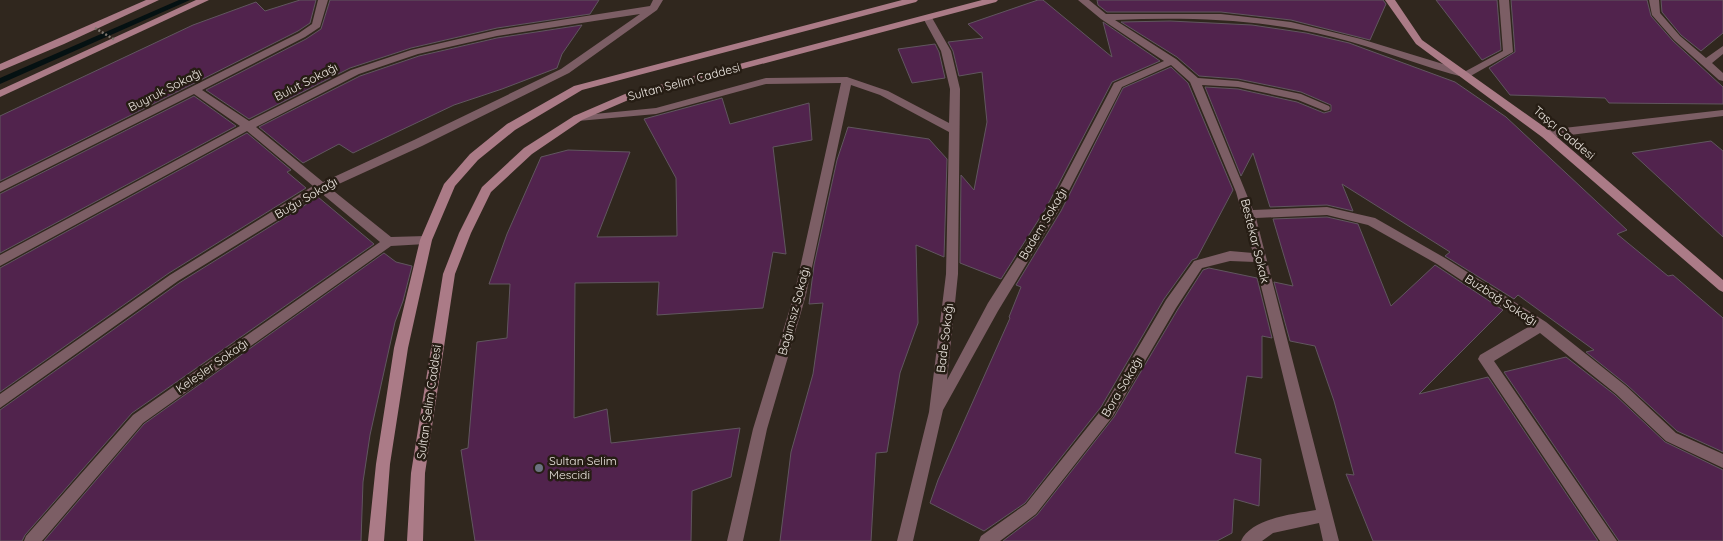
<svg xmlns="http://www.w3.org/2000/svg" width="1723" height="541" font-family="Quicksand,sans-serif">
<rect width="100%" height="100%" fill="#30271e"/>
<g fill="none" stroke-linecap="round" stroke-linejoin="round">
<path fill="#051112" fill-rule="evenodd" d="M179 0H190L0 84V78Z"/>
</g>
<g fill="#51234d" stroke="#61565f">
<path d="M300 0H316L310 23 298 31 0 181V116L193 25 256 2 265 11Z"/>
<path d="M330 0H599L590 14 497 28 411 48 350 68 249 119 206 90 306 39 321 29Z"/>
<path d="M1038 0H1043L1112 57 1103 22 1160 61 1112 82 1046 208 1001 279 960 263 961 175 974 190 987 122 982 72 959 76 953 51 948 42 983 38 968 24Z"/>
<path d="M1097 0H1383L1386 4 1370 40 1291 20 1221 12H1107L1098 5Z"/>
<path d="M1436 0H1497L1501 50 1482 60Z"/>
<path d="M1511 0H1647L1651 16 1673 41 1723 87V104L1609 103 1605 98 1510 95 1489 68 1515 52Z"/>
<path d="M1661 0H1723V33L1701 51 1681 35 1662 12Z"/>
<path d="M1170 21 1252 25 1306 33 1349 43 1455 82 1506 117 1627 230 1617 234 1668 276 1673 275 1723 318V452L1677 431 1627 385 1586 352 1594 350 1518 295 1514 299 1445 256 1450 252 1342 184 1353 211 1327 205 1270 207 1253 153 1241 176 1205 87 1238 89 1297 102 1324 113 1331 111V105L1301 92 1238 79 1199 76 1177 57 1121 22Z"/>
<path d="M582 25 562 54 557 68 502 89 454 105 353 153 339 144 303 163 259 127 360 76 419 56 497 38Z"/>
<path d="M935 44 939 52 945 78 912 83 898 49Z"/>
<path d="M1171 67 1188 83 1233 190 1197 258 1192 260 1164 299 1101 407 1025 503 984 531 930 503 938 480 1010 318 1009 317 1021 287 1016 285 1061 211 1123 88Z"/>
<path d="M194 96 236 126 0 253V194Z"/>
<path d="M722 98 730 124 809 103 812 140 773 147 786 254 773 252 763 308 657 315 659 282 575 283 574 418 607 409 611 443 740 428 731 477 692 491 691 541H475L461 450 468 448 477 342 507 338 510 284H489L507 234 541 157 568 150 630 152 597 237 677 236 676 178 644 119Z"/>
<path d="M848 127 929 139 947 159 944 257 916 245 918 323 900 373 887 452 876 453 871 541H780L791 452 813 374 823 303 809 304 814 265 837 160Z"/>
<path d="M247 133 291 170 287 172 306 188 169 273 0 392V268Z"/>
<path d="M1711 141 1723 151V237L1632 153Z"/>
<path d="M318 197 374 244 132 413 25 535 22 541H0V410L179 283Z"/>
<path d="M1327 217 1358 224 1391 306 1435 265 1503 310 1419 394 1488 377 1598 541H1373L1346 474 1354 475 1334 401 1315 346 1290 341 1274 282 1293 286 1273 219Z"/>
<path d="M384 253 396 262 412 266 403 301 395 322 370 435 363 482 361 541H44L144 424Z"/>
<path d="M1209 268 1257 278 1272 338 1262 336V378L1247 376 1235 453 1261 459 1259 506 1234 499 1232 533 1217 541H1003L1037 515 1114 417 1178 309 1203 270Z"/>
<path d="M1566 357 1615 395 1665 442 1723 470V541H1619L1504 372Z"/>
</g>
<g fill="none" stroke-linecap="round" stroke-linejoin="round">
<g fill="#7c5e65" fill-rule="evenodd">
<path d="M318 0H328L320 27 305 37 202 90 249 121 351 70 411 50 497 30 650 6 653 0H663L657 10 569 73 422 146 330 188 391 237 426 236 432 240 426 244 391 246 143 423 42 541H24L26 536 133 415 380 242 321 193 178 281 0 408V394L170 275 313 186 247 131 0 266V255L240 126 194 94 0 192V183L299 33 312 24ZM640 14 561 69 414 140 323 182 256 127 359 74 418 54 497 36Z"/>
<path d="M1078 0H1089L1106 14H1221L1291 22 1361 39 1466 71 1503 51 1499 0H1509L1513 52 1467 78C1422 67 1378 48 1333 37 1261 19 1189 17 1115 20L1176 59 1198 78 1238 81 1301 94 1329 106 1330 108 1329 110 1325 111 1298 100 1238 87 1202 85 1253 210 1327 207 1375 218 1445 258 1546 322 1626 386 1676 433 1723 454V468L1666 441 1616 394 1540 333 1494 361 1617 541H1600L1478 359 1480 355 1530 326 1437 264 1368 225 1327 215 1256 218 1339 541H1323L1319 523 1273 533 1262 541H1241C1251 518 1294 514 1316 510L1255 262 1230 261 1202 268 1176 308 1113 416 1036 514 1000 541H979L981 536 1026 504 1103 408 1166 300 1194 261 1230 251 1253 253 1236 192 1190 82 1171 65 1122 87 1059 210 998 311 943 410 913 541H897L929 412 946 274 949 132 880 95 851 85 806 295 767 429 743 541H727L753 429 794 295 841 83 766 84 656 114 578 121 574 120 573 118 574 116 656 108 766 78 847 77 888 91 949 123 950 89 941 51 923 18 928 15 931 16 951 51 960 89 958 274 947 380 988 303 1048 209 1114 83 1164 61 1101 19Z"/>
<path d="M1649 0H1659L1660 13 1680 36 1706 58 1723 46V54L1712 63 1723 73V81L1719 80 1674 40 1652 15Z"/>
<path d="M1723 110V116L1546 138 1541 134 1546 130Z"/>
</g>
<g fill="#ab7b87" fill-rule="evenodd">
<path d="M146 0H159L64 44 0 71V64Z"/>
<path d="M196 0H209L0 97V90Z"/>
<path d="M902 0H918L916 2 582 90 515 130 478 160 455 186 432 240 408 348 390 464 384 541H368L376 464 394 348 420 240 444 184 470 154 507 124 574 86Z"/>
<path d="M982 0H998L996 2 633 98 582 120 532 154 491 192 471 233 455 274 425 473 423 541H407L411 473 443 274 459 233 482 187 524 148 574 116 625 94Z"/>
<path d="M1385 0H1395L1422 40 1550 131 1723 280V292L1719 290 1542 137 1416 44Z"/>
</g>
<path stroke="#7f776f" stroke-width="2.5" stroke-dasharray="2 2" stroke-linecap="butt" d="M95 28 115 40"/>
</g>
<circle fill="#6b7280" stroke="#261d14" stroke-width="2" cx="539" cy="468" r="5"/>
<g text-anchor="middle" stroke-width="5" stroke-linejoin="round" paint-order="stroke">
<g font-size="12" fill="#eee8e2" stroke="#261d14">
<text transform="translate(306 82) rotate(-27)" y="4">Bulut Sokağı</text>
<text transform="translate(684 82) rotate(-15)" y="4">Sultan Selim Caddesi</text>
<text transform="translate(165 90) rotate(-27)" y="4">Buyruk Sokağı</text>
<text transform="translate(1564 133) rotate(40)" y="4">Taşçı Caddesi</text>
<text transform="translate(306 198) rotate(-30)" y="4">Buğu Sokağı</text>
<text transform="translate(1043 224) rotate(-59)" y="4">Badem Sokağı</text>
<text transform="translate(1255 241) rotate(76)" y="4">Bestekar Sokak</text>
<text transform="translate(1501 300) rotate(33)" y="4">Buzbağ Sokağı</text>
<text transform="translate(794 311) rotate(-75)" y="4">Bağımsız Sokağı</text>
<text transform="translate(945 338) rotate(-83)" y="4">Bade Sokağı</text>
<text transform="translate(212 366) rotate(-35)" y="4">Keleşler Sokağı</text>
<text transform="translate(1122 387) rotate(-59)" y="4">Bora Sokağı</text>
<text transform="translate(429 402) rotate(-82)" y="4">Sultan Selim Caddesi</text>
</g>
<g font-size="12" fill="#eee8e2" stroke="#261d14" text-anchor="start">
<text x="549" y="465">Sultan Selim<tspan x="549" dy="14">Mescidi</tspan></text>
</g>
</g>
</svg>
